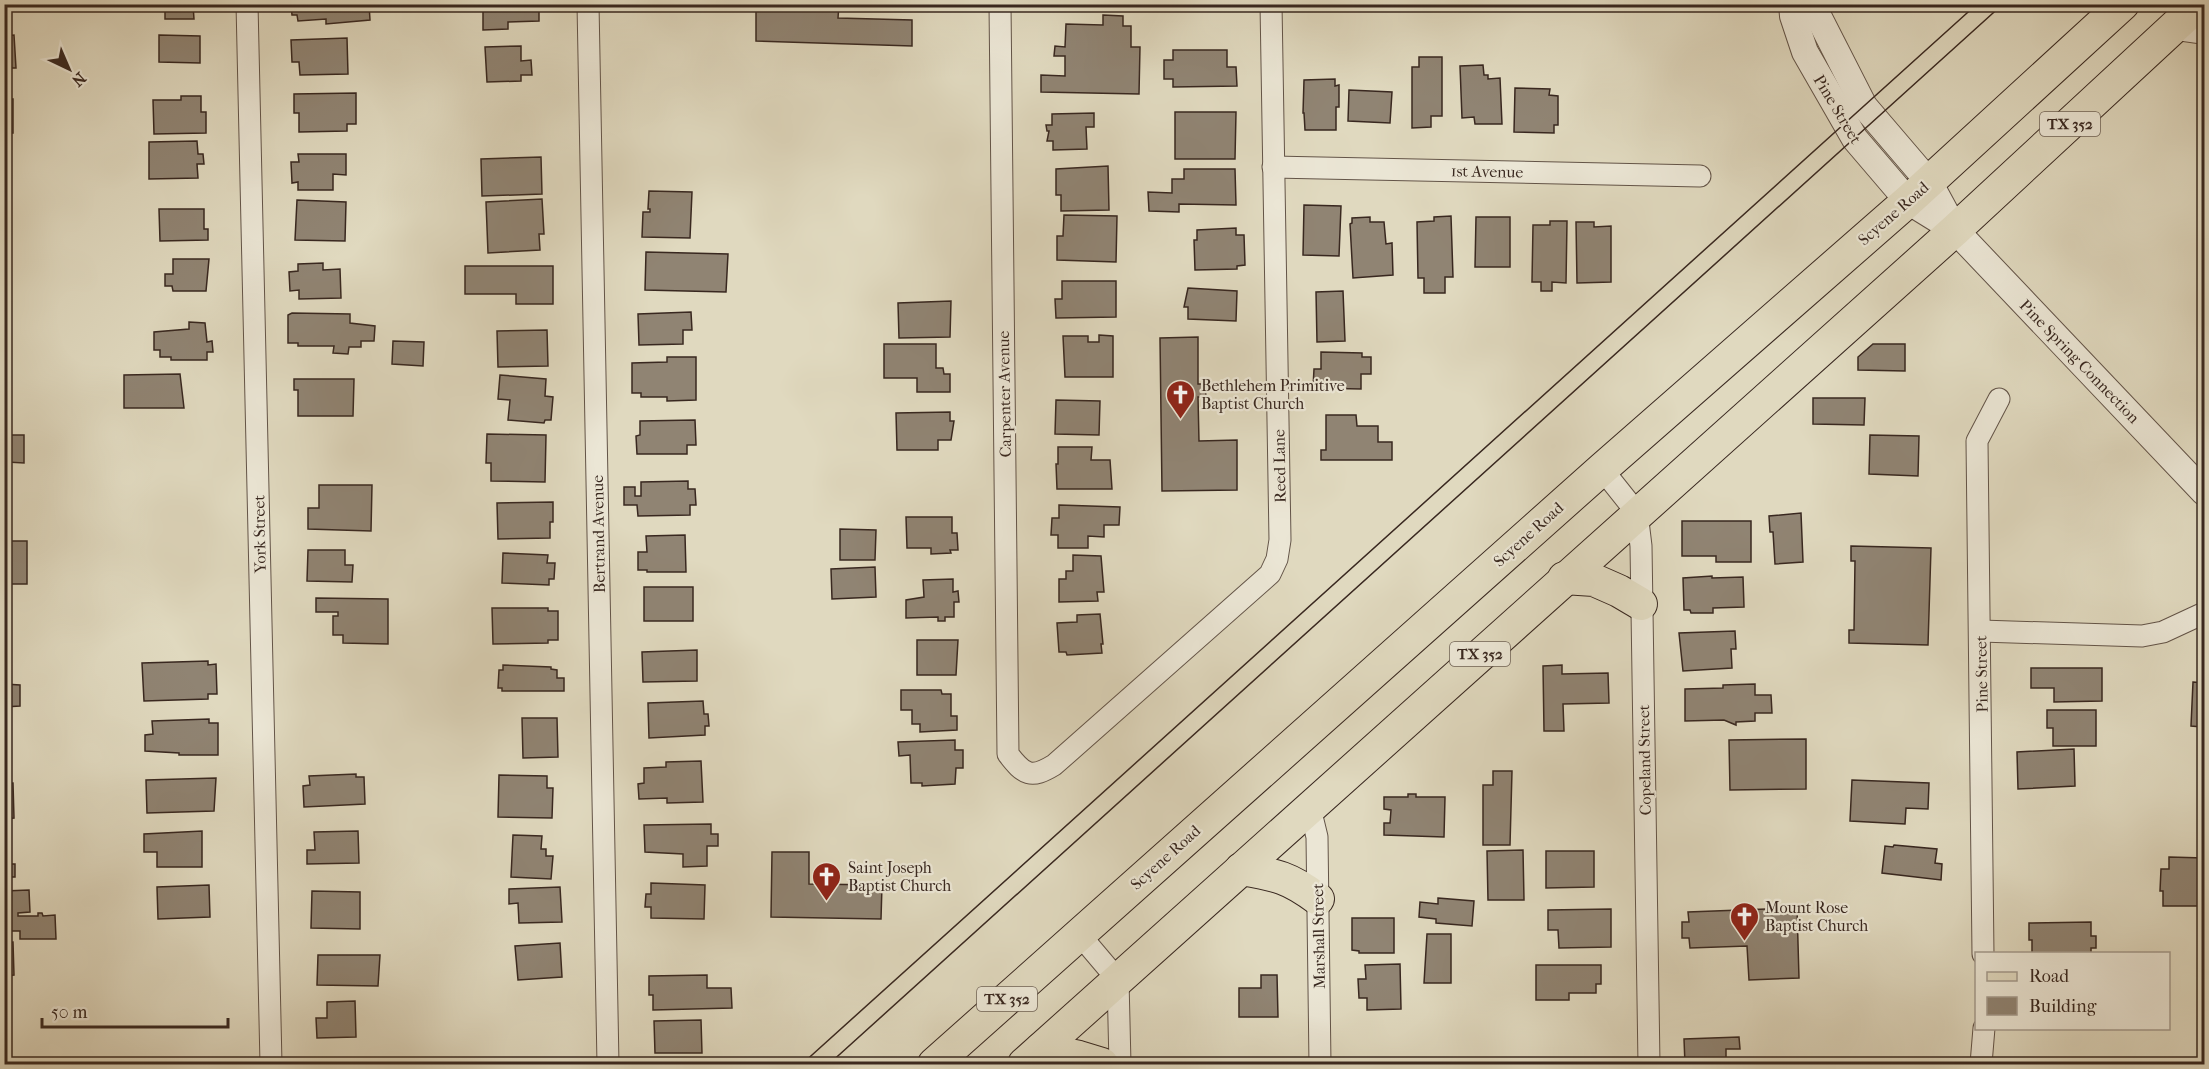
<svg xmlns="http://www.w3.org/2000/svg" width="2209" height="1069" font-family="'IM FELL French Canon',serif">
<rect width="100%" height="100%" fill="#e0d9bf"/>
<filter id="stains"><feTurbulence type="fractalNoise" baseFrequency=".00333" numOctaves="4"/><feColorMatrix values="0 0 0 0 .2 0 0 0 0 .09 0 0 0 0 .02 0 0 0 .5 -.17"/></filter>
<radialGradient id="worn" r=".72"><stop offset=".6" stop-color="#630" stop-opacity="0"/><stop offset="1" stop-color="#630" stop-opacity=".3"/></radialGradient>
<g fill="#908473" stroke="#392820" stroke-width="1.5">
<path d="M154 4H198V5H193L194 19H165V11H154Z"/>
<path d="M291 4H369L370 20 326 24V19L298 21 297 15H292Z"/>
<path d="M483 4H541L542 10H539V21L508 22V29L483 30Z"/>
<path d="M756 4H839L838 18 912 20V46L756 41Z"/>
<path d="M1103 15 1123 16V26H1131V47H1140L1139 94 1041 92V75L1065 76V56H1054L1055 46 1065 47 1066 24 1103 25Z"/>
<path d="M14 35 16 68H4V36Z"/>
<path d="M159 35 200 36V63L159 62Z"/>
<path d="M347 38 348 74 300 75 299 62H292L291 40Z"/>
<path d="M521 46V61L531 60 532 75H521V81L487 82 485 47Z"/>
<path d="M1173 50H1227V67H1236L1237 86 1173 87V79H1164V60H1173Z"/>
<path d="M1419 57H1442V116H1431V127L1412 128V67H1419Z"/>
<path d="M1483 65 1484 75H1488V79L1500 78 1502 124H1475L1474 117 1462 118 1460 66Z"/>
<path d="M1335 79V86L1339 85V107H1336V130H1305L1304 113H1303L1304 80Z"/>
<path d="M1515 88 1550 89 1549 95 1558 96V125H1554V133L1514 132Z"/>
<path d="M1349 90 1392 92 1390 123 1348 121Z"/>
<path d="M356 93V124H347V131L299 132V113H294V94Z"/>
<path d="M181 96H201V112H206V133L154 134 153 100H181Z"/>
<rect x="4" y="99" width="9" height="34"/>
<path d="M1175 112H1236L1235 159H1175Z"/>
<path d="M1094 113V127H1086L1087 149 1053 150V141H1047L1049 131H1047L1046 125H1052V114Z"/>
<path d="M197 141 198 154H203L204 164H197L198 178 149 179V142Z"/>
<path d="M298 154H346V175L333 174V190H298V182L292 183 291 162H299Z"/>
<path d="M541 157 542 194 482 196 481 159Z"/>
<path d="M1108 166 1109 210 1061 211V195H1056V169Z"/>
<path d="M1184 169H1235L1236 205 1179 204V212L1149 211 1148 192 1172 193V179H1184Z"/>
<path d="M649 191 692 192 690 238 642 237 643 212H650V209H648Z"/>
<path d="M542 199 544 234H539L540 250 488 253 486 202Z"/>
<path d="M297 200 346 202 345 241 295 240Z"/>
<path d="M1304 205 1341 206 1339 256 1303 255Z"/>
<path d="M159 209H204V229H208V240L160 241Z"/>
<path d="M1064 215 1117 216 1116 262 1057 260V236H1063Z"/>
<path d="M1451 216 1453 277H1445V293H1424V278H1418L1417 222 1434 221V217Z"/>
<path d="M1370 217V222H1384L1386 244 1392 243 1393 275 1353 278 1350 224 1352 223V218Z"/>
<path d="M1476 217H1510V267H1475Z"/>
<path d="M1550 221H1567L1566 283 1552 282V291H1541V282H1532L1533 225H1550Z"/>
<path d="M1576 222H1594V227L1611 226V282L1577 283Z"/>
<path d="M1236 228V235H1244L1245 265 1237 266V269L1195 270 1194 240H1197V230Z"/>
<path d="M646 252 728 254 726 292 645 290Z"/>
<path d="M173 259H209L206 291H173L172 286H165V274H173Z"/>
<path d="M323 263V270L340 269 341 298 299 299V290L290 291 289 272 298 271V264Z"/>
<path d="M465 266H553V304H516V294H465Z"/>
<path d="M1062 281H1116V317L1056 318 1055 299H1062Z"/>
<path d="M1188 288 1237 291 1236 321 1188 319V307H1184Z"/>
<path d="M1343 291 1345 341 1317 342 1316 292Z"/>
<path d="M951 301 950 337 899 338 898 303Z"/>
<path d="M691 312 692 330H683V344L639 345 638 314Z"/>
<path d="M292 313 350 314V323L375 326 374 341H361V347H349L348 354 333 353 334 346H298V343H288V315Z"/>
<path d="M189 322 205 323 207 342 212 341 213 352H207V360H171V357H160V350H154V332L189 329Z"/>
<path d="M547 330 548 366 498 367 497 331Z"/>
<path d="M2200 330H2204V364H2199Z"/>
<path d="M1099 335 1113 336V377H1065L1063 336H1088V342H1099Z"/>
<path d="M1198 337V384H1205L1206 397H1198L1199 441 1237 440V490L1162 491 1160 338Z"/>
<path d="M393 341 424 342 423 366 392 364Z"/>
<path d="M884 344H936V368H943L944 374H950V392H917V378H884Z"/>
<path d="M1873 344H1905V371L1858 370V357Z"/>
<path d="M1321 352 1362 353V357H1371V374H1361V389L1313 388 1314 369H1321Z"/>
<path d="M667 357H696V400L667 401V397H641V393H632V363L667 362Z"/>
<path d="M180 374 184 408H124V375Z"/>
<path d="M500 375 546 379 545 396 553 397 551 420H545L544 423 508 420 510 400 498 399Z"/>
<path d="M294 379H354L353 416H298V390H294Z"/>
<path d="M1813 398H1865L1864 425 1813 424Z"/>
<path d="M1056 400 1100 401 1099 435 1055 434Z"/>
<path d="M950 412V421H954L951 440H938V450H897L896 413Z"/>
<path d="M1326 415H1356L1357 426H1378V442H1392V460H1321V450H1326Z"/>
<path d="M695 420 696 445H687V454H637L636 436 640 435V421Z"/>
<path d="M487 434 546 435 545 482 491 481V463H486Z"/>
<path d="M4 435H24V463L7 462V474H4Z"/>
<path d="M1870 435 1919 436 1918 476 1869 474Z"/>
<path d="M1058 447H1092L1091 460H1110L1112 489H1057L1056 464H1058Z"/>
<path d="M688 481V489H695L696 505H690V515L638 516 637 505H624V487H635V496H641V482Z"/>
<path d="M319 485H372L371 531 308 529V508H319Z"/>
<path d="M553 502V522H550V538L498 539 497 503Z"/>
<path d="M1059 505 1120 507 1119 525H1104V537L1088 536V548H1058V535H1051L1052 518H1059Z"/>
<path d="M1801 513 1803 562 1775 564 1773 532H1770L1769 516Z"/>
<path d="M906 517H952V533H957L958 550H950L951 553 931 554V548H907Z"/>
<path d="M1682 521H1751V562H1716V556H1682Z"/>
<path d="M840 529 876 530 875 560H840Z"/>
<path d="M685 535 686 572H647V570H638V552H647L646 536Z"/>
<rect x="4" y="541" width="23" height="43"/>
<path d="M1851 546 1931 548 1928 645 1849 643V630H1854L1855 561H1851Z"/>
<path d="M308 550H345V565H353L352 582 307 581Z"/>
<path d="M503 553 548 555 547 563H555L554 579H549V585L502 583Z"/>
<path d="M1073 555 1101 556 1104 592H1097L1098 601 1059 602V579H1066V571H1073Z"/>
<path d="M875 567 876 597 832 599 831 569Z"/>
<path d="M1712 576V578L1743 577 1744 607 1713 608V613H1691L1690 610H1684L1683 578Z"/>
<path d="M953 579V592L958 591 959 602H954V617H945V621H938V617L906 618V600L924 597 923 580Z"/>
<rect x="644" y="587" width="49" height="34"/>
<path d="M316 598 388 599V644L343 643V635H333V616H338V612H316Z"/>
<path d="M492 608H548V611H558V640H548V643L493 644Z"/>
<path d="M1100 614 1103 644H1101L1102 653 1067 655 1066 652H1059L1057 623 1077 622V615Z"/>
<path d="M1735 631 1736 649H1731L1732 668 1683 671 1679 633Z"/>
<path d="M917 640H958L956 675H917Z"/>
<path d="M697 650V681L643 682 642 652Z"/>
<path d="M208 661V665L216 664 217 694H208V699L144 701 142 663Z"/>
<path d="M503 665 551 667V669L557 670V678H564V691H502V688H498L499 670H503Z"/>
<path d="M1562 665V674L1608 673 1609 703 1563 704 1564 731H1544L1543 666Z"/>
<path d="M2031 668H2102V701L2054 702V688H2031Z"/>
<path d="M2193 682 2204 683V724L2202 727 2191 726Z"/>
<path d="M4 684 20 685V706L4 707Z"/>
<path d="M1755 684V695H1771L1772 713H1755V721L1736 722V725L1724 720 1685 721V689L1723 688V685Z"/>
<path d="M901 690H941L942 694H951V716H957V730L920 732V724H912V710H901Z"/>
<path d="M703 701 704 714H708L709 726H705V735L649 738 648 703Z"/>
<path d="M2047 710H2096V746H2053V728H2047Z"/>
<path d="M522 718H557L558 757 523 758Z"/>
<path d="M209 719V723H218V755H179V753L145 751V735L153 734 152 721Z"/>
<path d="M1806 739V789L1730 790 1729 740Z"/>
<path d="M955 740V750H963V768H956L955 784 922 786V783H911L910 755 899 756 898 742Z"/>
<path d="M2074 749 2075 786 2018 789 2017 752Z"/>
<path d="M701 761 703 802 667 803V798L639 799 638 784 644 783V768L666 767V762Z"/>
<path d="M1493 771H1512L1510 845H1483V785H1493Z"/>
<path d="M356 774V777H364L365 804 304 807 303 786 310 785 309 776Z"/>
<path d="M499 775 547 776V788H553L552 818 498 817Z"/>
<path d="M216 778 214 811 147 813 146 780Z"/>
<path d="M1852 780 1929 783 1928 809 1906 808 1905 824 1850 821Z"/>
<path d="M13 783 14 818 4 819V784Z"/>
<path d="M1408 794H1416V797H1445L1444 837 1384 835V823H1390L1391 810 1384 809V797H1408Z"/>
<path d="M711 824V834H718V846H707V866L683 867V854L645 852 644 825Z"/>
<path d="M202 831V867H157V852H144V834Z"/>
<path d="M358 831 359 863 307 864V850H315L314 832Z"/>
<path d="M4 832H6L7 864H15V877H4Z"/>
<path d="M513 835 542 836 541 849H546V856H553L551 879 511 877Z"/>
<path d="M1894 845 1937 849 1935 863 1942 864 1941 880 1882 873 1885 846 1893 847Z"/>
<path d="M1523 850 1524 900H1488L1487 851Z"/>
<path d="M1546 851H1594V887L1546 888Z"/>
<path d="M772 852H809V884L882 885 881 919 771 917Z"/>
<path d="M2169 857 2204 858V906H2163V891H2160L2161 869H2169Z"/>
<path d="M651 883 705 885 704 919 651 918V907H645L646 894H651Z"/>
<path d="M209 885 210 917 158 919 157 887Z"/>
<path d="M560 887 562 922 519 923 518 903 509 904V889Z"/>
<path d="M29 890 30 912 18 913V916H38V913H42L43 916 55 915 56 939H20V931H4V891Z"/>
<path d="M312 891 360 892V929L311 928Z"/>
<path d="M1438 898 1474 901 1472 926 1436 923V919L1419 917 1420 902 1438 904Z"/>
<path d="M1797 908 1799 978 1749 980 1747 946 1690 948 1689 938H1682V922H1689L1688 912Z"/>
<path d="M1611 909V947L1559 948 1558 930H1548V910Z"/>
<path d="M1352 918H1394V953H1359V951L1352 950Z"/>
<path d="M2091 922V936H2096V948H2091V954H2032V940H2029V923Z"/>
<path d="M1427 934H1451V983H1424Z"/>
<path d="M13 942 14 975 4 976V943Z"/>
<path d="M560 943 562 977 518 980 515 946Z"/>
<path d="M318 955H380L378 986 317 985Z"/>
<path d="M1400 964 1401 1009 1367 1010V998H1359L1358 979H1366L1365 965Z"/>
<path d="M1536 965H1601V984H1596V993H1569V1000H1536Z"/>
<path d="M707 975V988H731L732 1008 653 1010V995H649V976Z"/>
<path d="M1261 975H1277L1278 1017H1239V988H1261Z"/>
<path d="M355 1001 356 1037 317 1038 316 1018H327V1002Z"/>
<path d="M701 1020 702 1053H655L654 1021Z"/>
<path d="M1739 1037 1740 1049H1726V1060H1733V1064H1685L1684 1039Z"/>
</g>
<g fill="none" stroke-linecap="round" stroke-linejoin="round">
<defs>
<g id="minor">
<path d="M247 4 271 1064"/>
<path d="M588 4 608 1064"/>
<path d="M1000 4 1008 754C1024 775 1031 779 1054 765L1270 574 1277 559 1280 540 1271 4"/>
<path d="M1273 167 1700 176"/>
<path d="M1602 469 1637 513 1641 546 1649 1064"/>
<path d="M1981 631 2142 636 2163 632 2204 613"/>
<path d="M1310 808 1317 837 1320 1064"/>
<path d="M1079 934 1118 980 1120 1064"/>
<path d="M1983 954 1977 441 1999 399"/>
<path d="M1981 1064 1984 1028"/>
</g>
<g id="tertiary">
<path d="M1792 4 1793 16 1805 52 1855 139 1908 201 1955 230"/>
<path d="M1812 4 1864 106 1929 182 1955 230 2204 492"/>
<path d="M2176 27 2204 31"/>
</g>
<g id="primary">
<path d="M1564 578 1594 580 1619 591 1641 604"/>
<path d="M1241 869C1276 875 1289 877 1318 899"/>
<path d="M1041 1049 1079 1057 1102 1064"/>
<path d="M934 1064 1602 469 1908 201 2123 4"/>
<path d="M1024 1064 1955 230 2199 4"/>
</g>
</defs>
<use href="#minor" stroke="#635448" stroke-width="23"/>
<use href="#tertiary" stroke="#635448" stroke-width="28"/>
<use href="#primary" stroke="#392820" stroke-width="34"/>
<use href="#minor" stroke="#ebe6d5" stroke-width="21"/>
<use href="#tertiary" stroke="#ebe6d5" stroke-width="26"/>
<use href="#primary" stroke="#e0d9bf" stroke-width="32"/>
<g stroke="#392820" stroke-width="1.5">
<path d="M802 1064 1977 4"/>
<path d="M829 1064 2003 4"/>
</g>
</g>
<defs>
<symbol id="church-pin" viewBox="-11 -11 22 30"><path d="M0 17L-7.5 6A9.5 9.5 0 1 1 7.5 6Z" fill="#8f2418" stroke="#ebe6d5"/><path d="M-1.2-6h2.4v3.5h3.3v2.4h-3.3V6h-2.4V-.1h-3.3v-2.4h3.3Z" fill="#fff"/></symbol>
</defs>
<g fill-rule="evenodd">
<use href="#church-pin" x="1164" y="378" width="33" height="45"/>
<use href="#church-pin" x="810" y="860" width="33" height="45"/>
<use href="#church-pin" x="1728" y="900" width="33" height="45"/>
</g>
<g text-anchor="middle" stroke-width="4.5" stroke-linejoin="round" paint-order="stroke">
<g fill="#ebe6d5" stroke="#6e6156" stroke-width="1.5">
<rect x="2040" y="112" width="60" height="24" rx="4.5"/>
<rect x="1450" y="642" width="60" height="24" rx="4.5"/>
<rect x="977" y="987" width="60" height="24" rx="4.5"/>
</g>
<g font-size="15" font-weight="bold" fill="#392820">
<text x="2070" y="129">TX 352</text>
<text x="1480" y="659">TX 352</text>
<text x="1007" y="1004">TX 352</text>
</g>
<g font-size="16" fill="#392820" stroke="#ebe6d5">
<text transform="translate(1838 109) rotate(59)" y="6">Pine Street</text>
<text transform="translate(1487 171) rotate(1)" y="6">1st Avenue</text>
<text transform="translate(1893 213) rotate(-41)" y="6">Scyene Road</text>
<text transform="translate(2080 361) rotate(46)" y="6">Pine Spring Connection</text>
<text transform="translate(1004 394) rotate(-91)" y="6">Carpenter Avenue</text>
<text transform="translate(1279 466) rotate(-91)" y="6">Reed Lane</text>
<text transform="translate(259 534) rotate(-91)" y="6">York Street</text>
<text transform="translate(598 534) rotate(-91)" y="6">Bertrand Avenue</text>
<text transform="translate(1528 534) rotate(-42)" y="6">Scyene Road</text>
<text transform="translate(1981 674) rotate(-91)" y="6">Pine Street</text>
<text transform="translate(1644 760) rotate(-91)" y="6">Copeland Street</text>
<text transform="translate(1165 857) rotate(-42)" y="6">Scyene Road</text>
<text transform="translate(1318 936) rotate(-91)" y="6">Marshall Street</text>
</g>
<g font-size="16" fill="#392820" stroke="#ebe6d5" text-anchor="start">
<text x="1201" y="391">Bethlehem Primitive<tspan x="1201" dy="18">Baptist Church</tspan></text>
<text x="848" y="873">Saint Joseph<tspan x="848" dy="18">Baptist Church</tspan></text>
<text x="1765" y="913">Mount Rose<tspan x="1765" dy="18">Baptist Church</tspan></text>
</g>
</g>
<rect width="2209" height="1069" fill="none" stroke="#e0d9bf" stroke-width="24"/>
<rect x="6" y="6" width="2197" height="1057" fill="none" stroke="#392820" stroke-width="3"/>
<rect x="12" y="12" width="2185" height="1045" fill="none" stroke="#392820" stroke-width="1.5"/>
<rect x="1975" y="952" width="195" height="78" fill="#ebe6d5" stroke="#a49a8d" stroke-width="1.5"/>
<rect x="1987" y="972" width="30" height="9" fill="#e0d9bf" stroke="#a49a8d" stroke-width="1.5"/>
<text x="2029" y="982" font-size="18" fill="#392820">Road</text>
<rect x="1987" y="997" width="30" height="18" fill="#908473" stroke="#a49a8d" stroke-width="1.5"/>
<text x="2029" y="1012" font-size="18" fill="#392820">Building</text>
<g transform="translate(69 69) rotate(136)" stroke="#ebe6d5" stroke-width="4.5" paint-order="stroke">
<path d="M0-4.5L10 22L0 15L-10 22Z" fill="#392820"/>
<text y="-9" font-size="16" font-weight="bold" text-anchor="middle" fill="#392820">N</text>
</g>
<path d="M42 1018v9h186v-9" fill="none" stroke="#392820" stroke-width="3"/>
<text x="51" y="1018" font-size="18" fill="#392820" stroke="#ebe6d5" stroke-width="4.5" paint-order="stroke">50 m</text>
<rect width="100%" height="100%" filter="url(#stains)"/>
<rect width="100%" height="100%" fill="url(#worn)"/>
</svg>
